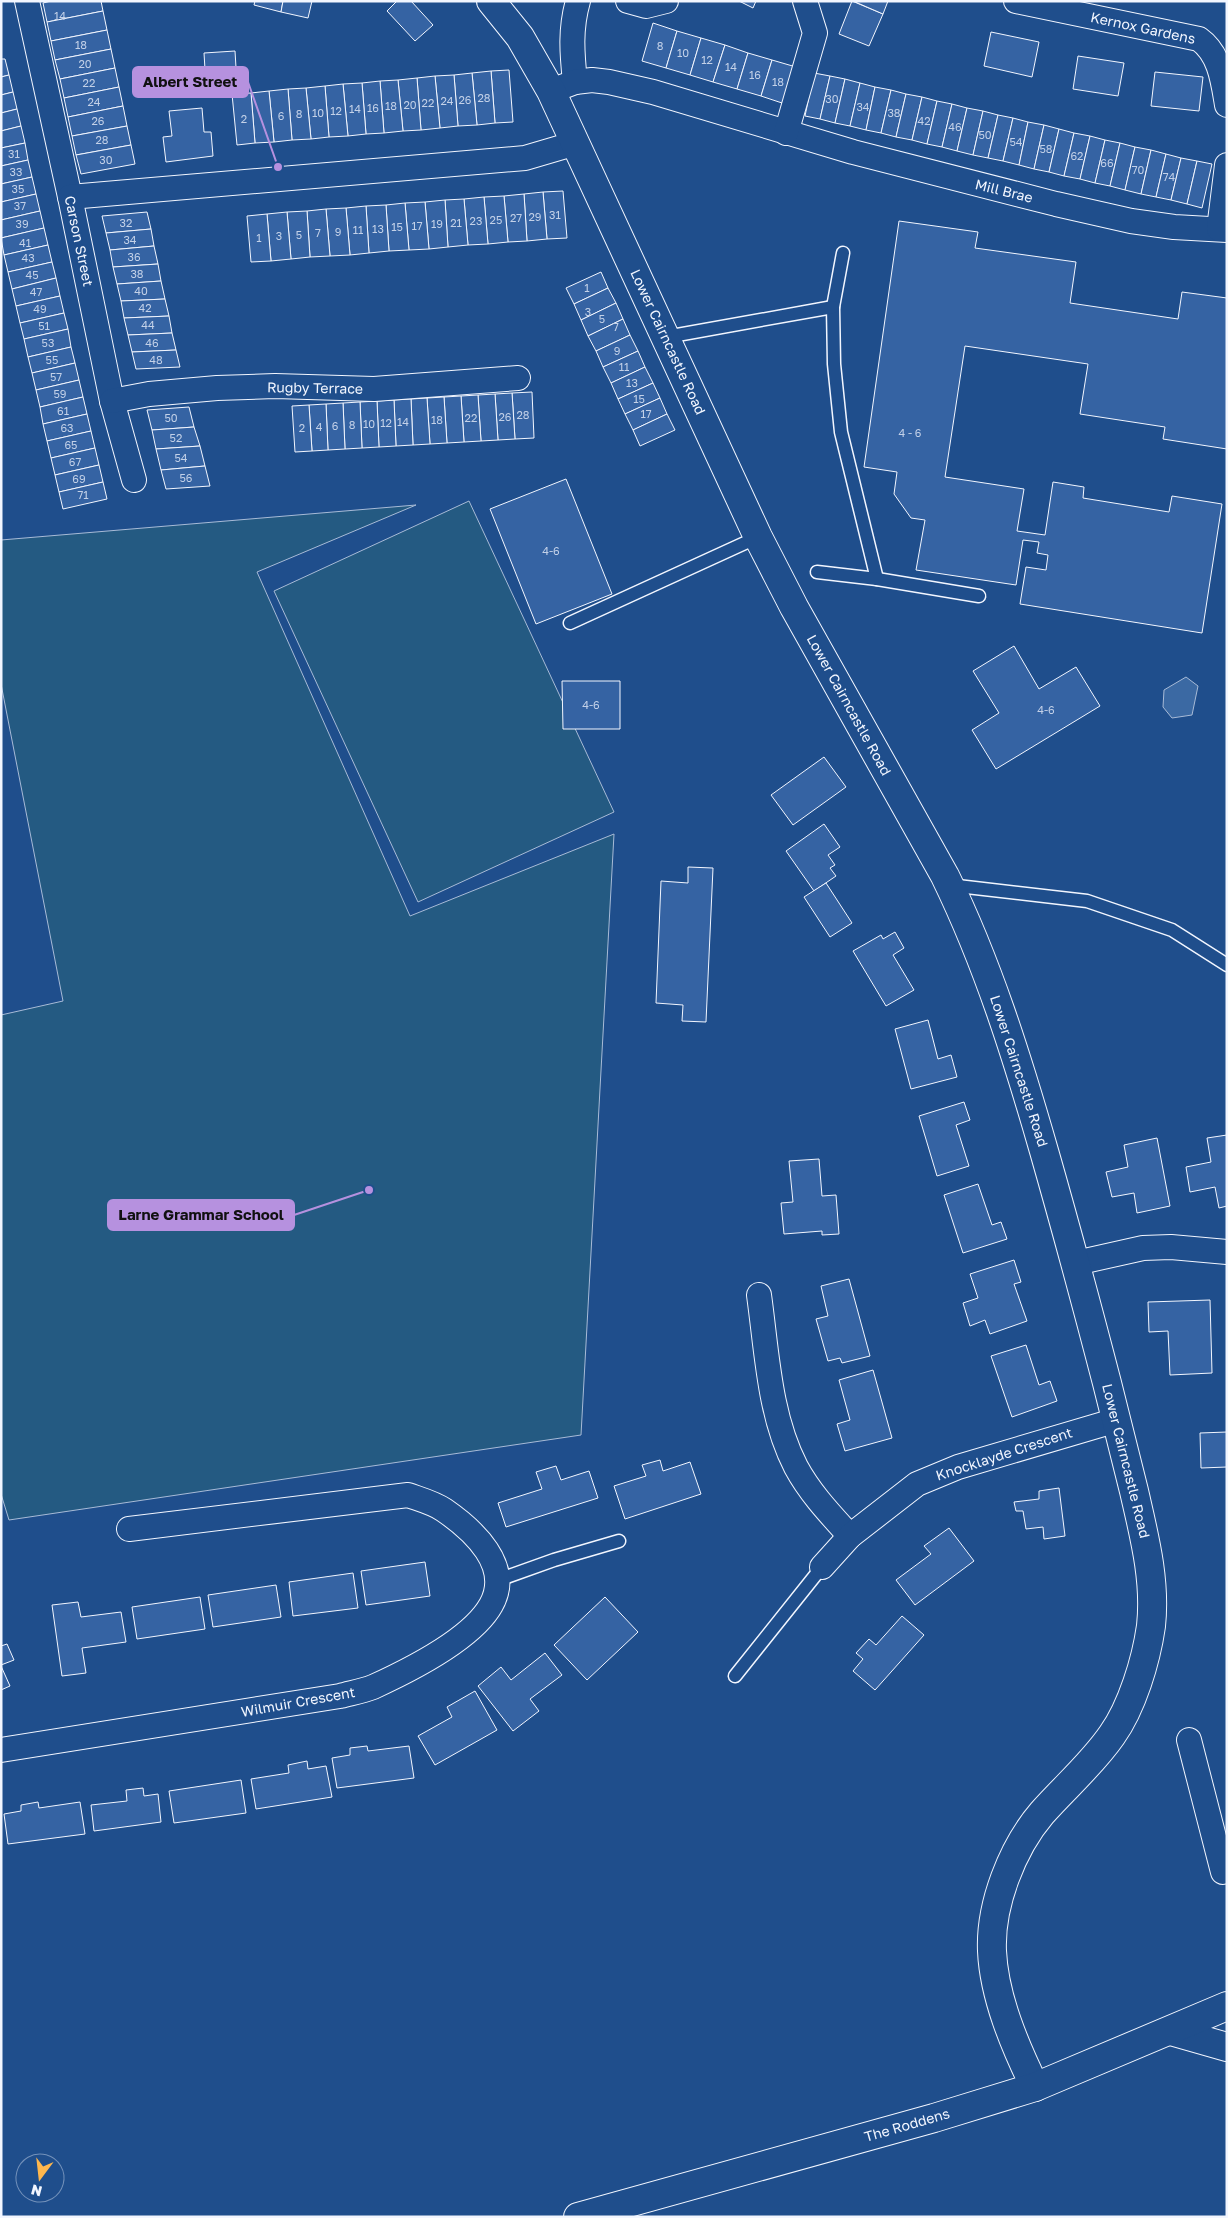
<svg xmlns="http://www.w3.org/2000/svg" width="1228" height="2218" font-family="'Golos Text',sans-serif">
<rect width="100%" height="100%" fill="#1f4e8c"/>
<g fill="#245a82" stroke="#a8bbd7">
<path d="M469 501 614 812 418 902 274 591Z"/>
<path d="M416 505 257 572 410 916 614 834 581 1435 9 1520 1 1494V1015L63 1001 1 684V540Z"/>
</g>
<path fill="#3b69a3" stroke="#a8bbd7" d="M1186 677 1198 686 1192 715 1172 718 1163 707 1164 690Z"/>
<g fill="#3563a3" stroke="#f2f6ff">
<path d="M51 1H101L103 11 47 22 43 3Z"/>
<path d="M255 1H283L281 12 254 5Z"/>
<path d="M283 1H312L308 18 281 12Z"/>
<path d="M397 1H411L433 25 415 41 387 11Z"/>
<path d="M739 1H756L753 8Z"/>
<path d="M852 1 883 14 869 46 839 34Z"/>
<path d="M853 1H888L883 14Z"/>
<path d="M103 11 107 30 51 41 47 22Z"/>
<path d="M653 23 677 31 666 68 642 61Z"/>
<path d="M107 30 111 49 55 60 51 41Z"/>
<path d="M677 31 701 38 690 75 666 68Z"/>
<path d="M991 32 1039 42 1032 77 984 66Z"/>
<path d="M701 38 725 45 713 82 690 75Z"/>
<path d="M725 45 748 53 737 89 713 82Z"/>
<path d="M111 49 115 68 60 79 55 60Z"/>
<path d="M235 51 237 84 206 86 204 53Z"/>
<path d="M748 53 772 60 761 96 737 89Z"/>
<path d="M1078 56 1124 63 1118 96 1073 89Z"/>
<path d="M1 59H5L9 75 1 77Z"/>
<path d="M772 60 796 67 785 104 761 96Z"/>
<path d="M115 68 119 87 64 98 60 79Z"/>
<path d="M509 70 513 122 495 123 491 71Z"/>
<path d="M491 71 495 123 477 125 472 73Z"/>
<path d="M1155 72 1203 77 1199 111 1151 106Z"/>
<path d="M472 73 477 125 458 126 454 75Z"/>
<path d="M814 73 830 76 820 119 805 116Z"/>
<path d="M9 75 13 92 1 95V77Z"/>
<path d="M454 75 458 126 440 128 435 76Z"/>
<path d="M435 76 440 128 421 130 417 78Z"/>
<path d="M830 76 845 79 835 123 820 119Z"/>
<path d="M417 78 421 130 403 131 398 80Z"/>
<path d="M845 79 860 83 850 126 835 123Z"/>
<path d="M398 80 403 131 384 133 380 81Z"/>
<path d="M380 81 384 133 366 134 362 83Z"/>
<path d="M362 83 366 134 348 136 343 84Z"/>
<path d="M860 83 875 87 866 130 850 126Z"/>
<path d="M343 84 348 136 329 137 325 86Z"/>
<path d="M325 86 329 137 311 139 306 88Z"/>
<path d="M119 87 123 106 68 117 64 98Z"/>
<path d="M875 87 891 90 881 133 866 130Z"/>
<path d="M306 88 311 139 292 140 288 89Z"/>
<path d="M288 89 292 140 274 142 269 91Z"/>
<path d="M891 90 906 94 896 137 881 133Z"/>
<path d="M269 91 274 142 255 143 251 93Z"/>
<path d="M13 92 17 109 1 113V95Z"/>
<path d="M251 93 255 143 237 145 232 94Z"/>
<path d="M906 94 922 97 912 140 896 137Z"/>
<path d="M922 97 937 101 927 144 912 140Z"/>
<path d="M937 101 952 104 942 147 927 144Z"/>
<path d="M952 104 967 108 957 151 942 147Z"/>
<path d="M123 106 127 126 72 136 68 117Z"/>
<path d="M202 108 204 132H211L213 156 166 162 163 137 172 136 169 111Z"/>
<path d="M967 108 983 111 973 155 957 151Z"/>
<path d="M17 109 21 126 1 131V113Z"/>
<path d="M983 111 998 115 988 158 973 155Z"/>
<path d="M998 115 1013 118 1003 161 988 158Z"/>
<path d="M1013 118 1028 122 1019 165 1003 161Z"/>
<path d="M1028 122 1044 125 1034 169 1019 165Z"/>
<path d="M1044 125 1059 129 1049 172 1034 169Z"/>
<path d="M21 126 25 143 1 148V131Z"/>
<path d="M127 126 131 145 76 155 72 136Z"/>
<path d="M1059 129 1074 133 1064 176 1049 172Z"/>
<path d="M1074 133 1090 136 1080 179 1064 176Z"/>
<path d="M1090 136 1105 140 1095 183 1080 179Z"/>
<path d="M1105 140 1120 143 1110 186 1095 183Z"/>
<path d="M25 143 28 160 1 166V148Z"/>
<path d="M1120 143 1135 147 1125 190 1110 186Z"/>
<path d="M131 145 135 164 81 174 76 155Z"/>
<path d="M1135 147 1151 150 1141 194 1125 190Z"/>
<path d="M1151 150 1166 154 1156 197 1141 194Z"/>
<path d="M1166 154 1181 158 1171 200 1156 197Z"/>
<path d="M1181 158 1197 161 1187 204 1171 200Z"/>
<path d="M28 160 32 177 1 184V166Z"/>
<path d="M1197 161 1212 164 1202 208 1187 204Z"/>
<path d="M32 177 36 194 1 202V184Z"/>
<path d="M563 191 567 238 547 239 543 192Z"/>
<path d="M543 192 547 239 527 241 524 194Z"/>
<path d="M36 194 40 211 1 220V202Z"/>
<path d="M524 194 527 241 508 242 504 196Z"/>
<path d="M504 196 508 242 488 244 484 197Z"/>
<path d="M484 197 488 244 468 245 464 199Z"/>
<path d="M464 199 468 245 448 247 445 200Z"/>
<path d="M445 200 448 247 429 249 425 202Z"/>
<path d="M425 202 429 249 409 250 405 203Z"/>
<path d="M405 203 409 250 389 251 386 205Z"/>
<path d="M386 205 389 251 369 253 366 206Z"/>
<path d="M366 206 369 253 350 255 346 208Z"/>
<path d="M346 208 350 255 330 256 326 209Z"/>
<path d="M326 209 330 256 310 257 307 211Z"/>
<path d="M40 211 44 228 1 238V220Z"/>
<path d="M307 211 310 257 291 259 287 212Z"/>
<path d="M147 212 151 229 106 233 102 216Z"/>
<path d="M287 212 291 259 271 261 267 214Z"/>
<path d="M267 214 271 261 251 262 247 216Z"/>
<path d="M899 221 978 232 975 248 1076 262 1070 303 1178 319 1182 292 1227 298V449L1163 439 1165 427 1080 414 1088 364 965 346 945 477 1024 489 1017 531 1045 535 1053 482 1084 487 1083 498 1169 512 1172 496 1222 504 1202 633 1020 604 1026 567 1046 570 1048 555 1037 553 1039 542 1023 540 1016 585 916 570 925 520 911 518 894 494 897 472 864 467Z"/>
<path d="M44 228 48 245 4 255 1 238Z"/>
<path d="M151 229 154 246 110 250 106 233Z"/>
<path d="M48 245 52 262 8 272 4 255Z"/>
<path d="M154 246 158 264 113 267 110 250Z"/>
<path d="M52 262 56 278 12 289 8 272Z"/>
<path d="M158 264 161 281 117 284 113 267Z"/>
<path d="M601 272 608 288 574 304 566 288Z"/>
<path d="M56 278 60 296 16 306 12 289Z"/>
<path d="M161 281 165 299 121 301 117 284Z"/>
<path d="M608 288 616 303 581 320 574 304Z"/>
<path d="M60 296 64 313 20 323 16 306Z"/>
<path d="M165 299 169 316 124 318 121 301Z"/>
<path d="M616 303 623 319 588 336 581 320Z"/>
<path d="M64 313 68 329 24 339 20 323Z"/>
<path d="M169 316 172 333 128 335 124 318Z"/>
<path d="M623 319 630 335 596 351 588 336Z"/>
<path d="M68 329 71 347 28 357 24 339Z"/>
<path d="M172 333 176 350 132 352 128 335Z"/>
<path d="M630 335 638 351 603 367 596 351Z"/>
<path d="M71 347 75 363 32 373 28 357Z"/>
<path d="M176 350 180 367 136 369 132 352Z"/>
<path d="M638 351 645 367 611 383 603 367Z"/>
<path d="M75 363 79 380 36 390 32 373Z"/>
<path d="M645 367 653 383 618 399 611 383Z"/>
<path d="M79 380 83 397 40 407 36 390Z"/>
<path d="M653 383 660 398 625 414 618 399Z"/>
<path d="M532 392 534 438 515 439 512 393Z"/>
<path d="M512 393 515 439 498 440 495 394Z"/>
<path d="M495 394 498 440 481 441 478 395Z"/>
<path d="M478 395 481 441 464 442 461 396Z"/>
<path d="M461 396 464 442 447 443 444 397Z"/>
<path d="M83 397 87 414 43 424 40 407Z"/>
<path d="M444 397 447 443 430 444 427 398Z"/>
<path d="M427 398 430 444 413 445 411 399Z"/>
<path d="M660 398 667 414 633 430 625 414Z"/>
<path d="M411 399 413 445 396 446 394 400Z"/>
<path d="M394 400 396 446 379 447 377 401Z"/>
<path d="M377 401 379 447 362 448 360 402Z"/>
<path d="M360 402 362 448 345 449 343 403Z"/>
<path d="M343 403 345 449 328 450 326 404Z"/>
<path d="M326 404 328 450 312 451 309 405Z"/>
<path d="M309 405 312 451 295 452 292 406Z"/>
<path d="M189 407 194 427 152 430 147 410Z"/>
<path d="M87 414 91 431 47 441 43 424Z"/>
<path d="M667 414 675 430 640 446 633 430Z"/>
<path d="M194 427 200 446 156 449 152 430Z"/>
<path d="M91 431 95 448 51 458 47 441Z"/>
<path d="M200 446 205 466 161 470 156 449Z"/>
<path d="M95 448 99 465 55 475 51 458Z"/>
<path d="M99 465 103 482 59 492 55 475Z"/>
<path d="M205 466 210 486 166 489 161 470Z"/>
<path d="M566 479 612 594 536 624 490 509Z"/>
<path d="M103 482 107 499 63 509 59 492Z"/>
<path d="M1014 646 1039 689 1076 667 1100 706 996 769 972 730 999 713 973 671Z"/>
<path d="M562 681H620V729H563Z"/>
<path d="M824 757 846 787 793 825 771 795Z"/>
<path d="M824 824 840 847 828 855 835 865 830 868 836 876 814 891 786 851Z"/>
<path d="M688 867 713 868 706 1022 682 1021 683 1005 656 1003 661 881 688 883Z"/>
<path d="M826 883 852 923 830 937 804 897Z"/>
<path d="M895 932 904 948 893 955 914 990 886 1006 853 951 881 935 883 939Z"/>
<path d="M928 1020 938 1059 951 1055 957 1077 911 1089 895 1029Z"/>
<path d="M964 1102 970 1120 956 1125 969 1166 937 1176 919 1116Z"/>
<path d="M1227 1135V1206L1219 1208 1215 1187 1190 1192 1186 1167 1211 1162 1207 1138Z"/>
<path d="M1157 1138 1170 1206 1137 1213 1134 1193 1112 1197 1106 1172 1128 1167 1124 1145Z"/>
<path d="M819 1159 822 1196 836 1195 839 1234 822 1235V1231L784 1234 781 1203 793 1202 789 1161Z"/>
<path d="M978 1184 992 1225 1001 1222 1007 1239 963 1253 944 1195Z"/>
<path d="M1014 1260 1021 1282 1014 1284 1027 1321 990 1334 985 1320 970 1326 963 1303 978 1298 970 1274Z"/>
<path d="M849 1279 870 1356 842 1363 840 1358 828 1361 816 1319 828 1316 821 1286Z"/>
<path d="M1210 1300 1212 1373 1170 1375 1168 1331 1149 1332 1148 1302Z"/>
<path d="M1026 1345 1039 1385 1050 1381 1057 1401 1012 1417 991 1356Z"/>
<path d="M873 1370 892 1438 845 1451 837 1424 850 1420 839 1380Z"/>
<path d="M1227 1432V1467L1201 1468 1200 1433Z"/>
<path d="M660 1460 663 1471 690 1462 701 1494 625 1519 614 1486 646 1476 642 1465Z"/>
<path d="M556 1466 561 1480 589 1471 598 1498 506 1527 498 1503 542 1489 536 1472Z"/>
<path d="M1059 1488 1065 1536 1044 1539 1043 1527 1026 1529 1023 1511H1016L1014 1502 1039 1499V1491Z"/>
<path d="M949 1528 974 1561 915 1605 896 1580 931 1554 924 1546Z"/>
<path d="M425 1562 430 1596 366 1605 361 1571Z"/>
<path d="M353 1573 358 1608 293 1616 289 1582Z"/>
<path d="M276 1585 281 1617 213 1627 208 1595Z"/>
<path d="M200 1597 205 1629 137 1639 132 1607Z"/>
<path d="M605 1597 638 1632 587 1680 554 1645Z"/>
<path d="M78 1602 81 1617 121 1612 126 1642 82 1648 86 1673 62 1676 52 1605Z"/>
<path d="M902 1616 924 1635 875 1690 853 1671 863 1659 856 1653 869 1639 876 1645Z"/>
<path d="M7 1644 14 1660 1 1665V1646Z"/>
<path d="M545 1653 562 1675 530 1699 539 1711 513 1731 478 1686 501 1667 511 1680Z"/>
<path d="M1 1666 10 1686 1 1690Z"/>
<path d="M475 1691 497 1730 435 1765 418 1736 452 1717 447 1707Z"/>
<path d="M367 1746 368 1751 409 1746 414 1778 337 1788 332 1758 350 1755V1748Z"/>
<path d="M307 1761 308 1769 326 1766 332 1797 256 1809 251 1779 289 1773 288 1765Z"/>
<path d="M241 1780 246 1813 174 1823 169 1791Z"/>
<path d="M143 1788 144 1796 158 1794 161 1822 94 1831 91 1805 127 1801 126 1790Z"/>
<path d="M38 1802 39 1808 80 1802 85 1834 8 1844 4 1814 21 1811V1805Z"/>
</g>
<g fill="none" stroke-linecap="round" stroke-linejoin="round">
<defs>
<g id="lane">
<path d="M843 253 833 307 834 364 841 432 877 579"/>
<path d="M666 337 833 307"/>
<path d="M817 572 877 579 979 596"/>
<path d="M570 623 758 537"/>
<path d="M949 885 1087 901 1172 930 1227 965"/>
<path d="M498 1580 554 1560 619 1541"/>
<path d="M735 1676 822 1567"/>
</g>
<g id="street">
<path d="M27 1 70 197 112 401 134 480"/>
<path d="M628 1 646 6 666 1"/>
<path d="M1016 1 1199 39C1220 54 1223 81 1227 105"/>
<path d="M575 82C572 53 570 29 578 1"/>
<path d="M551 91 575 82 592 80 609 82 653 92 853 152 1056 204 1131 221 1174 227 1227 230"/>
<path d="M786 133 815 33 805 1"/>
<path d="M70 197 525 158 576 143"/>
<path d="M1219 229 1227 165"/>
<path d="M112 401 149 394 217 388 275 386 374 389 518 378"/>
<path d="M1076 1263 1143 1248 1171 1247 1227 1252"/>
<path d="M759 1295C767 1352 769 1415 796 1467 810 1493 830 1514 850 1536"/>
<path d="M822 1567 850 1536 917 1484 958 1467 1117 1420"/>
<path d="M1189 1740 1223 1872"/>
<path d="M1 1750 340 1696C351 1693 363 1691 373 1687 408 1671 472 1639 491 1605 513 1566 473 1530 444 1510 434 1503 419 1499 408 1495L129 1529"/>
</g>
<g id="secondary">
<path d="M491 1 520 37 551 91 758 537 794 607 945 876C988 964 1017 1057 1044 1151 1066 1228 1087 1306 1107 1383 1116 1419 1125 1455 1134 1491 1144 1535 1156 1580 1151 1626 1146 1661 1132 1707 1112 1735 1092 1764 1065 1787 1042 1813 1012 1848 990 1905 992 1951 994 1997 1015 2046 1035 2087"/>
<path d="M1171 2031 1227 2047"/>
<path d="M578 2217 934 2118 1035 2087 1227 2006"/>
</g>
</defs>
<use href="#lane" stroke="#f2f6ff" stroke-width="15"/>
<use href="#street" stroke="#f2f6ff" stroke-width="26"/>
<use href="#secondary" stroke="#f2f6ff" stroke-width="30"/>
<use href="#lane" stroke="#1f4e8c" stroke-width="12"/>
<use href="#street" stroke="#1f4e8c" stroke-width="24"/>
<use href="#secondary" stroke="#1f4e8c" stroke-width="28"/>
</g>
<g text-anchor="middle" stroke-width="4" stroke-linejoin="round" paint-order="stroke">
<g font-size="11" fill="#c3d1e8">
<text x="60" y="20">14</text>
<text x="81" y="49">18</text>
<text x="660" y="50">8</text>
<text x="683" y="57">10</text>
<text x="707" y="64">12</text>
<text x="85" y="68">20</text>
<text x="731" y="71">14</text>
<text x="755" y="79">16</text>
<text x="778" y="86">18</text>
<text x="89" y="87">22</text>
<text x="484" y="102">28</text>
<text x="832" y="103">30</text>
<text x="465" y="104">26</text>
<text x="447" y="105">24</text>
<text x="94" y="106">24</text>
<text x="428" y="107">22</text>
<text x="410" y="109">20</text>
<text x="391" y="110">18</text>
<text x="863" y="111">34</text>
<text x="373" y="112">16</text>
<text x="355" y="113">14</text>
<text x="336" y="115">12</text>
<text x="318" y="117">10</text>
<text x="894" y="117">38</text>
<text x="299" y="118">8</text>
<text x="281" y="120">6</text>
<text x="244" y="123">2</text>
<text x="98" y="125">26</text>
<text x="924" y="125">42</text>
<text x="955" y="131">46</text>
<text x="985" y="139">50</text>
<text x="102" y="144">28</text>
<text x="1016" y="146">54</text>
<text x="1046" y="153">58</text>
<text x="14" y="158">31</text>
<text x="1077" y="160">62</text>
<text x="106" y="164">30</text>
<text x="1107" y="167">66</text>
<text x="1138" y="174">70</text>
<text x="16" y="176">33</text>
<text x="1169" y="181">74</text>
<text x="18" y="193">35</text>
<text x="20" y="210">37</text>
<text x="555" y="219">31</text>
<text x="535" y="221">29</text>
<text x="516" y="222">27</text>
<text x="496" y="224">25</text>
<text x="476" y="225">23</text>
<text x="126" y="227">32</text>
<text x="456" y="227">21</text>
<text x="22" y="228">39</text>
<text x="437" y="228">19</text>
<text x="417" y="230">17</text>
<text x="397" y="231">15</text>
<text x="378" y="233">13</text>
<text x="358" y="234">11</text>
<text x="338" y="236">9</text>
<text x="318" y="237">7</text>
<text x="299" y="239">5</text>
<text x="279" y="240">3</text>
<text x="259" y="242">1</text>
<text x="130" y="244">34</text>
<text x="25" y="247">41</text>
<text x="134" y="261">36</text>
<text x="28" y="262">43</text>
<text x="137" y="278">38</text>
<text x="32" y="279">45</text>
<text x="587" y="292">1</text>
<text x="141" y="295">40</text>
<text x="36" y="296">47</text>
<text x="145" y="312">42</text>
<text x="40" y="313">49</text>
<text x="588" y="316">3</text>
<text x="602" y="323">5</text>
<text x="148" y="329">44</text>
<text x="44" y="330">51</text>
<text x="616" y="331">7</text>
<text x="48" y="347">53</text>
<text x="152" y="347">46</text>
<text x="617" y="355">9</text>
<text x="52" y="364">55</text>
<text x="156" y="364">48</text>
<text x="624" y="371">11</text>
<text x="56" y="381">57</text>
<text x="632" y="387">13</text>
<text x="60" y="398">59</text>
<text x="639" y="403">15</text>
<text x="63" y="415">61</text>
<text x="646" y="418">17</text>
<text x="523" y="419">28</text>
<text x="505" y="421">26</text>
<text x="171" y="422">50</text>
<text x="471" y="422">22</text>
<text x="437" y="424">18</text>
<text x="403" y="426">14</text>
<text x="386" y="427">12</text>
<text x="369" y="428">10</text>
<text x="352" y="429">8</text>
<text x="335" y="430">6</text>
<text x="319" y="431">4</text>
<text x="67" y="432">63</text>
<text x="302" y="432">2</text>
<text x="910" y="437">4 - 6</text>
<text x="176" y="442">52</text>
<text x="71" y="449">65</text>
<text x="181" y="462">54</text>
<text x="75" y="466">67</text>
<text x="186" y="482">56</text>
<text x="79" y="483">69</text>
<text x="83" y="499">71</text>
<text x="551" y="555">4-6</text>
<text x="591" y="709">4-6</text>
<text x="1046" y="714">4-6</text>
</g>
<g font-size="14" fill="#f2f6ff" stroke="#1f4e8c">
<text transform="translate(1143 28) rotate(12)" y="5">Kernox Gardens</text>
<text transform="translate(1004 191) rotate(14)" y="5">Mill Brae</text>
<text transform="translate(79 241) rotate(78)" y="5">Carson Street</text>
<text transform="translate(668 342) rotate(65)" y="5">Lower Cairncastle Road</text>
<text transform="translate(315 388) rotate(1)" y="5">Rugby Terrace</text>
<text transform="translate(849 705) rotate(61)" y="5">Lower Cairncastle Road</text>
<text transform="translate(1019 1071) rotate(72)" y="5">Lower Cairncastle Road</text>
<text transform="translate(1004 1454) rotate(-18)" y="5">Knocklayde Crescent</text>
<text transform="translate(1126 1461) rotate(76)" y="5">Lower Cairncastle Road</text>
<text transform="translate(298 1702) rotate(-10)" y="5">Wilmuir Crescent</text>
<text transform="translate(907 2125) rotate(-16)" y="5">The Roddens</text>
</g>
</g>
<path fill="none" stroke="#b691df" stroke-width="2" d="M278 167L248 82M369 1190L294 1215"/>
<g fill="#b691df" stroke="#1f4e8c" stroke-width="2">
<circle cx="278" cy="167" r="5"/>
<circle cx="369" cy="1190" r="5"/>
</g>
<g fill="#b691df" stroke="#b691df" stroke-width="2">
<rect x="133" y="67" width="115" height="30" rx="5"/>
<rect x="108" y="1200" width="186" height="30" rx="5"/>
</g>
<g font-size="15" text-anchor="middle" font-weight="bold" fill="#111">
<text x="190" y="87">Albert Street</text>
<text x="201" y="1220">Larne Grammar School</text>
</g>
<rect width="1228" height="2218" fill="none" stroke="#f2f6ff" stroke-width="5"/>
<g transform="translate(40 2178) rotate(195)"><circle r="24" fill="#1f4e8c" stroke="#7391ba"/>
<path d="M0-4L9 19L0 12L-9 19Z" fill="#ffb74d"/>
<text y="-8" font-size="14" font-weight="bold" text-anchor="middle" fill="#f2f6ff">N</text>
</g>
</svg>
